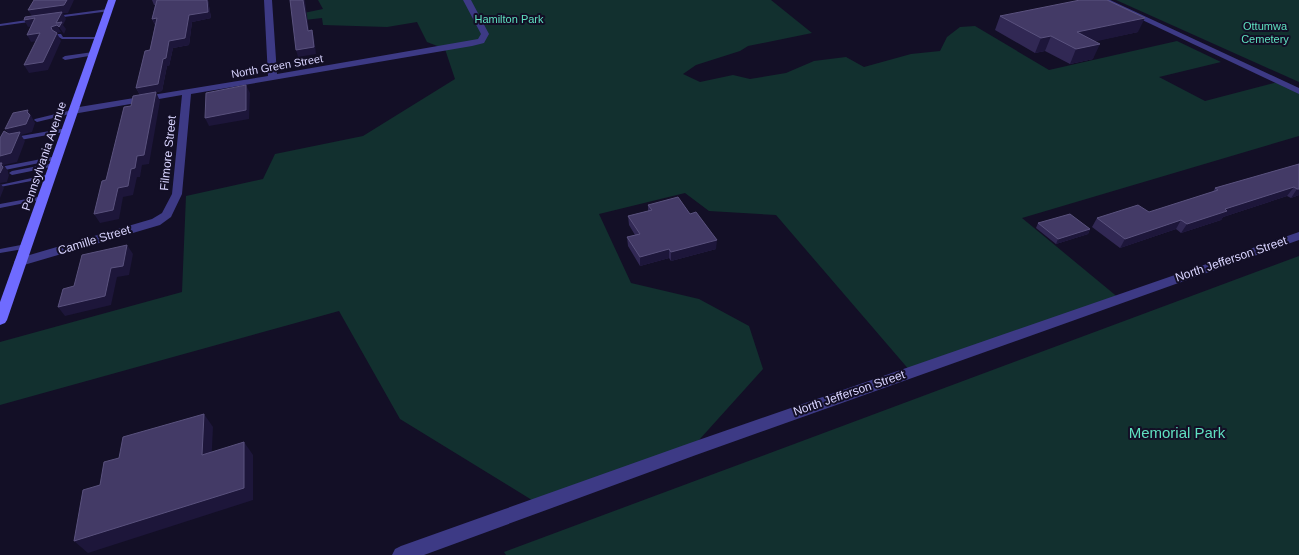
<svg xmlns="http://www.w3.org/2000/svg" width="1299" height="555" font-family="Arial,sans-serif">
<rect width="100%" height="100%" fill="#130f26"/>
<g fill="#12302f">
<path d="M318 0H771L812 33 748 46 740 51 696 65 683 74 700 82 733 75 750 79 786 73 814 61 846 57 864 67 911 54 940 51 947 37 960 27 975 26 1049 70 1177 41 1221 62 1159 77 1205 101 1278 82 1299 91V136L1022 218 1120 299 911 372 776 215 709 211 685 193 599 214 631 283 699 299 749 326 763 369 690 450 540 505 400 419 339 311 0 405V342L182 292 186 196 263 179 275 154 363 136 455 79 445 49 427 42 417 22 387 27 323 25 322 18 296 21 294 15 323 9Z"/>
<path d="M1116 0H1299V82Z"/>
<path d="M1299 256V555H506L504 552Z"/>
</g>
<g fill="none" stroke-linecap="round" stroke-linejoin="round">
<g fill="#3d3a85" fill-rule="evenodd">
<path d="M108 9H110V11L56 18 54 17 56 16Z"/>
<path d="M34 19 36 20V21L0 26V24Z"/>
<path d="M57 34H61L63 37H99L101 38 99 39H62L57 36Z"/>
<path d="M93 52 95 53V55L65 60 62 58 65 56Z"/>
<path d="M72 110 75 112 74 113 37 122 34 120 35 119Z"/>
<path d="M67 128 69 129V131L15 141 12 139 15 137Z"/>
<path d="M57 156 60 158 59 159 0 171V167Z"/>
<path d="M54 163 57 165 56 166 12 175 9 173 12 171Z"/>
<path d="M50 174 53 176 52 177 0 187V185Z"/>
<path d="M43 196 45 197 46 198 45 199 0 208V204Z"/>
<path d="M26 244 30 246 29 248 0 253V249Z"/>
</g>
<g fill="#3d3a85" fill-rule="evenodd">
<path d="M264 0H272L277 74 478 39 481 34 463 0H471L489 34 484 43 472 46 191 94 182 194 171 217 160 225 24 265H16L14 262 16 259 152 219 162 213 172 194 182 95 73 114 68 111 73 108 268 76Z"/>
<path d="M1100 0H1110L1299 88V94Z"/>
</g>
<path fill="#3d3a85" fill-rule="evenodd" d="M1299 232V240L696 455 424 555H392L395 549 401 546 690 443Z"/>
<path fill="#6f6bff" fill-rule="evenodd" d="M108 0H116L7 320 5 323 0 325V302Z"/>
</g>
<g fill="#312854">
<path d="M152 0H208L211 18 192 22 189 45 173 48 169 66H167L162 91 140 95 136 88 150 50 155 25 152 19 155 5H154Z"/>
<path d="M1000 16 1138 32 1095 41 1093 59 1070 64 1045 51 1035 53 995 30Z"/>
<path d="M1299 164V195L1291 198 1287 196 1223 217 1221 220 1181 233 1176 229 1120 248 1092 227 1097 218 1149 212 1213 192 1215 188Z"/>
<path d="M648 205 716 249 671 261 669 258 640 266 628 246 627 237 635 235 629 225 628 216 648 211Z"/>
<path d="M1038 223 1090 229 1088 234 1056 244 1036 228Z"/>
</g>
<g fill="#1d163a">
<path d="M67 0H74L68 13H63L66 19 63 25 66 29 64 34 56 23 33 18 28 10Z"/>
<path d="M207 0H208L211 18 192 22 189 45 173 48 169 66H167L162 91 140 95 136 88 163 59 169 41 189 15Z"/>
<path d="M303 0H305L310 38 308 31Z"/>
<path d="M35 18 40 25 28 27 24 20Z"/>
<path d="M157 18 156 26 152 19Z"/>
<path d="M1145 18 1138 32 1071 47 1077 32Z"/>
<path d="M57 25 61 32 57 33 61 41 48 70 29 73 24 65 51 27Z"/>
<path d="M312 30 314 37 316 54 298 57 296 50Z"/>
<path d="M40 33 45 40 31 42 27 35Z"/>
<path d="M1051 36 1045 51 1035 53 1041 38Z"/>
<path d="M1100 44 1093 59 1070 64 1076 49Z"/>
<path d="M246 85 250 93 249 119 209 126 205 118Z"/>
<path d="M156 92 160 101 149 164 142 165 140 177H137L133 195 123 197 119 219 100 223 94 214 118 188 131 169 137 156Z"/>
<path d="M28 110 35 123 32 132 21 135 25 141 17 162 4 165 8 171V173L9 175 7 182 0 183 4 188 0 198V156L11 137 5 129 27 112Z"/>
<path d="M1294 187 1287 196 1223 217 1221 220 1181 233 1187 224 1225 209Z"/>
<path d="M1297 189H1299V195L1291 198Z"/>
<path d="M1181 220 1176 229 1120 248 1125 239Z"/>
<path d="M1090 229 1088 234 1056 244 1058 239Z"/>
<path d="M717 240 716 249 671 261V252Z"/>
<path d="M127 245 133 254 129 275 117 277 111 305 65 316 58 307 111 268Z"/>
<path d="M669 249V258L640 266V257Z"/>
<path d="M204 414 213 427 211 468 202 455Z"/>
<path d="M244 442 253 455V500L88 553 74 541Z"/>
</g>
<g fill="#433a66" stroke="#5a527e">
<path d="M34 0H67L64 5 28 10Z"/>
<path d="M157 0H207L208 12 189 15 185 38 169 41 166 58 163 59 158 84 136 88 145 51 150 50 157 18 152 19Z"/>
<path d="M290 0H303L308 31 312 30 314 47 296 50Z"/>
<path d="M1080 0H1107L1145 18 1077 32 1100 44 1076 49 1051 36 1041 38 1000 16Z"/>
<path d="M62 12 56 23 62 22 59 27 57 25 51 27 52 30 57 33 43 62 24 65 40 33 27 35 35 18 24 20 25 17Z"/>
<path d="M246 85V110L205 118 206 93Z"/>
<path d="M156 92 144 155 137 156 135 168 131 169 128 186 118 188 113 210 94 214 102 181 106 180 124 107 131 106 133 96Z"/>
<path d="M28 110 27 112 30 115 26 124 5 129 13 113Z"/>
<path d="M4 131 9 134 20 132 11 153 0 156V138Z"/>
<path d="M0 163H2L1 165 3 167 0 173Z"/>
<path d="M1299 164V189H1297L1294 187 1225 209 1227 211 1187 224 1181 220 1125 239 1097 218 1138 205 1149 212 1218 190 1215 188Z"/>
<path d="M678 197 690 214 696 212 717 240 671 252 669 249 640 257 627 237 640 234 628 216 652 210 648 205Z"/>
<path d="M1070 214 1090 229 1058 239 1038 223Z"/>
<path d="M127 245 123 266 111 268 105 296 58 307 63 289 74 286 82 255Z"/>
<path d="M204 414 202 455 244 442V488L74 541 83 490 100 485 104 462 119 458 123 437Z"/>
</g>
<g text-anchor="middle" stroke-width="4" stroke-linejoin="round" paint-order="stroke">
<g font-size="11" fill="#5fe0c0" stroke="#130f26">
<text x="509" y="23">Hamilton Park</text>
<text x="1265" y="30">Ottumwa<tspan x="1265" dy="13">Cemetery</tspan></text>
</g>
<g font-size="11" fill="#d9d4ff" stroke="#130f26">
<text transform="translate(277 66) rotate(-10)" y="4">North Green Street</text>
</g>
<g font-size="12" fill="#d9d4ff" stroke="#130f26">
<text transform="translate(168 153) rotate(-84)" y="4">Filmore Street</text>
<text transform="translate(44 156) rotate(-71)" y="4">Pennsylvania Avenue</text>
<text transform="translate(94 240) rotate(-17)" y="4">Camille Street</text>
<text transform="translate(1231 259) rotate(-19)" y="4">North Jefferson Street</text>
<text transform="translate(849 393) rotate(-19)" y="4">North Jefferson Street</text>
</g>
<g font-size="15" fill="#5fe0c0" stroke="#130f26">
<text x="1177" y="438">Memorial Park</text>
</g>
</g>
</svg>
